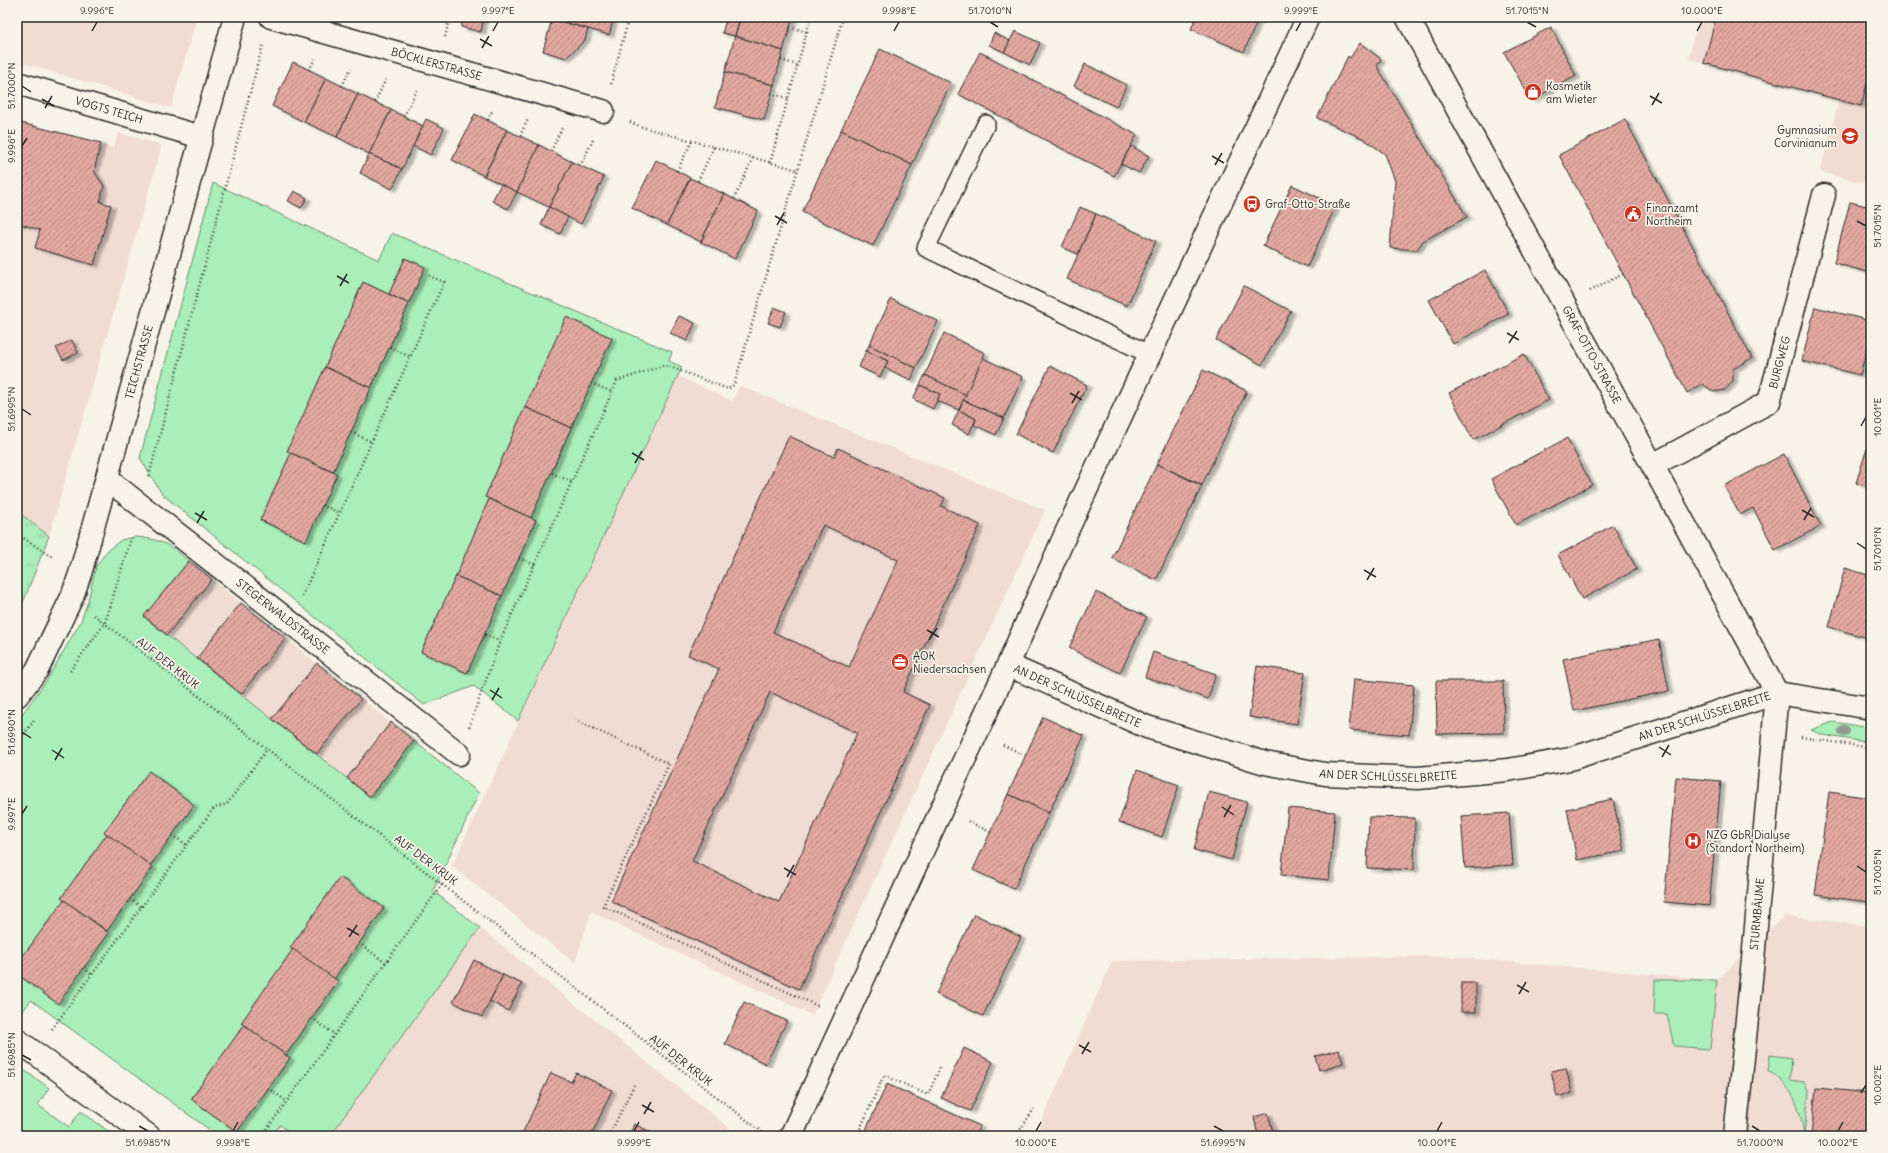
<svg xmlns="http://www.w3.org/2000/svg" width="1888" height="1153" font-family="Delius,sans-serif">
<defs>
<pattern id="park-tufts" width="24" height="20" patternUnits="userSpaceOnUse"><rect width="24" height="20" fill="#aaeeb9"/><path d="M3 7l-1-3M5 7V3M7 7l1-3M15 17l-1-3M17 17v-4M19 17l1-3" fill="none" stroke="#92cc9f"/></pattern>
<pattern id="building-hatch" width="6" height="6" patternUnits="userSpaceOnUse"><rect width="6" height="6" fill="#e2a8a1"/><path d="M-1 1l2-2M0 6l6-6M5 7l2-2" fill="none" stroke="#b78983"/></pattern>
<filter id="shadow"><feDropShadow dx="4.5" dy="2.5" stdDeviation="1" flood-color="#0004"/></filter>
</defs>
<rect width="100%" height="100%" fill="#f7f3e8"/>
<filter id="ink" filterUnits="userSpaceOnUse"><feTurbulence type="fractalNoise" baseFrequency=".025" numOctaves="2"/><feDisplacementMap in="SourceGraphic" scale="8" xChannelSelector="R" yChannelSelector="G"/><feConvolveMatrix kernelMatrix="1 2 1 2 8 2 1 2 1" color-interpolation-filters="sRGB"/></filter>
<g filter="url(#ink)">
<g fill="#f1dcd3">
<path d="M17 17H197L171 108 17 61Z"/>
<path d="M1699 17H1871V185L1820 172 1839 100 1688 59Z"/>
<path d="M17 122 114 148 118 133 162 145 49 536 17 511Z"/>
<path d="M678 376 732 401 740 386 1045 510 812 1015 591 912 575 963 452 866Z"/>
<path d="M189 561 414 741 370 797 144 616Z"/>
<path d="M1784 916 1871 926V1136H1035L1112 961 1443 956 1717 980Z"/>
<path d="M480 928 739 1136H330Z"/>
</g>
<g fill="#aaeeb9" stroke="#6a8c72">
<path d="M213 183 379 260 392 233 672 352 669 361 682 367 518 721 474 686 424 705 162 494 140 458Z"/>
<path d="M135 537C162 539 168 544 189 561L144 617 369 796 414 741 479 793 433 891 480 928 330 1136H295L280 1125 272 1136H218L31 1000 17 1019V721L47 680 81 621 88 601 96 566 108 550 121 540Z"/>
<path d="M1833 722 1871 728V743L1822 735 1811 730Z"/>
<path d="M1655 980H1717L1710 1049 1674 1046 1667 1014H1654Z"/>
<path d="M1770 1055 1792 1058 1790 1080 1804 1082 1809 1093 1804 1134C1800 1107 1793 1086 1768 1071Z"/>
<path d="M17 1065 49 1088 38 1105 69 1127 81 1111 115 1136H17Z"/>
</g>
<path fill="url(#park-tufts)" stroke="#6a8c72" d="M17 511 49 536 22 605 17 612Z"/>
<g fill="url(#building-hatch)" stroke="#2b2b2b" fill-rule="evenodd" filter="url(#shadow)">
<path d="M463 17H484L481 32 461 27Z"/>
<path d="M561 17H614L609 35 560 21Z"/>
<path d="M727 17 740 19 735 36 722 33Z"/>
<path d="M741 17H793L783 51 735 36Z"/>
<path d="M1196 17H1259L1244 52 1191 29Z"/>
<path d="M1716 17H1871V69L1861 106 1704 63Z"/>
<path d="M552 19 588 29 585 40 566 58 543 51Z"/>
<path d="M1551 27 1576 76 1531 100 1504 52Z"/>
<path d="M1015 31 1040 43 1030 65 1004 52Z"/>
<path d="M994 33 1010 41 1004 52 989 45Z"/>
<path d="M735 36 783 51 774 85 725 72Z"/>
<path d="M1360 43 1381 59 1377 66 1467 217 1423 241 1417 250 1390 248 1395 181 1385 154 1364 139 1317 118 1348 56 1350 58Z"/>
<path d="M880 49 951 83 912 165 841 130Z"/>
<path d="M980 52 1137 135 1114 176 958 94Z"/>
<path d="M293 62 326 78 304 122 272 106Z"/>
<path d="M1085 64 1127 85 1116 107 1074 86Z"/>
<path d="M725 72 774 85 764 120 715 107Z"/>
<path d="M326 78 358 94 337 137 304 122Z"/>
<path d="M358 94 391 110 369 154 337 137Z"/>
<path d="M391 110 423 126 402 169 369 154Z"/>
<path d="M475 114 507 130 484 176 452 160Z"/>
<path d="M426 119 444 128 431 155 413 146Z"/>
<path d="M1625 119 1752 358 1733 369V381L1725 390 1713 392 1703 384 1687 393 1559 155Z"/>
<path d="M17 122 101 143 94 171 104 186 100 202 111 205 94 265 35 248 40 230 17 223Z"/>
<path d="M507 130 539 145 517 192 484 176Z"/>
<path d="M841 130 912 165 873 246 802 212Z"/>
<path d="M539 145 572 162 549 207 517 192Z"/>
<path d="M1131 146 1149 156 1139 173 1121 164Z"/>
<path d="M369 154 402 169 392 189 360 173Z"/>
<path d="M656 160 690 178 667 225 632 208Z"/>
<path d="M572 162 604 177 581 224 549 207Z"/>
<path d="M690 178 724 194 701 242 667 225Z"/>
<path d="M501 184 517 192 508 209 492 201Z"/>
<path d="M1292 185 1336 206 1307 267 1263 246Z"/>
<path d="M294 191 307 198 301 208 288 201Z"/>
<path d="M724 194 758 211 735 259 701 242Z"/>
<path d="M1850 202 1871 207V273L1834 263Z"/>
<path d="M549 207 568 217 560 234 541 225Z"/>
<path d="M1080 207 1096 214 1078 254 1062 247Z"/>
<path d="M1096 214 1156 241 1127 306 1067 279Z"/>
<path d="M405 258 425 267 409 304 389 294Z"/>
<path d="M1485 270 1509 314 1453 344 1429 300Z"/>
<path d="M363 282 409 304 371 388 325 367Z"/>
<path d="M1244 286 1291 311 1262 365 1216 340Z"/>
<path d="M891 299 938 321 916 368 869 345Z"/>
<path d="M774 307 786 312 780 327 768 323Z"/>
<path d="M1815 307 1871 321V333L1860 375 1802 361Z"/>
<path d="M679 316 695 323 687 341 670 333Z"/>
<path d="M566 317 612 338 571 428 525 407Z"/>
<path d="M944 333 985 353 966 395 925 375Z"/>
<path d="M72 340 78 353 63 360 56 348Z"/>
<path d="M869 345 916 368 911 380 885 368 888 361 866 351Z"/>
<path d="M866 351 888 361 880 377 859 367Z"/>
<path d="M1524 354 1549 400 1473 440 1449 393Z"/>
<path d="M983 358 1023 377 1004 418 963 400Z"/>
<path d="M1050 366 1087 385 1053 453 1016 434Z"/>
<path d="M325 367 371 388 333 472 287 451Z"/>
<path d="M1203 370 1247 391 1202 485 1157 464Z"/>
<path d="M925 375 966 395 959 410 937 401 940 394 920 385Z"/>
<path d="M920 385 940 394 933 409 913 399Z"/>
<path d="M963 400 1004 418 996 435 974 425 976 419 959 410Z"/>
<path d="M525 407 571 428 531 518 485 497Z"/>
<path d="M959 410 976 419 969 434 952 425Z"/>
<path d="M789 436 834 457 838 448 945 498 941 506 980 525 903 692 930 705 799 989 611 901 719 669 688 655ZM823 525 898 560 849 667 773 632ZM770 692 857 733 779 902 692 861Z"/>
<path d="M1871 436V488L1856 483Z"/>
<path d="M1567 438 1592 485 1516 525 1491 479Z"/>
<path d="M291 453 337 474 306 541 260 520Z"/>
<path d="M1784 454 1821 526 1775 550 1753 508 1740 515 1724 486Z"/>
<path d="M1157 464 1202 486 1156 580 1112 558Z"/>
<path d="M489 499 536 520 502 596 456 576Z"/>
<path d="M1613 525 1637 569 1582 599 1558 555Z"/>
<path d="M189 561 212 579 167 635 144 616Z"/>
<path d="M1845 568 1871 576V639L1829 627Z"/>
<path d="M456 576 502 596 467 673 421 652Z"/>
<path d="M1096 592 1147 617 1120 673 1069 648Z"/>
<path d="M241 603 286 638 241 694 197 658Z"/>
<path d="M1659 639 1669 691 1574 711 1563 659Z"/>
<path d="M1153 652 1216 674 1208 699 1145 677Z"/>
<path d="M317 663 361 699 317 754 272 719Z"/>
<path d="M1257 666 1305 673 1297 724 1249 717Z"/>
<path d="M1354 679 1414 685 1409 735 1349 730Z"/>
<path d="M1436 681H1503L1504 733 1437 734Z"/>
<path d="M1043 717 1084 736 1049 813 1008 794Z"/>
<path d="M391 722 414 741 370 797 347 778Z"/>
<path d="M1137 770 1179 785 1162 837 1119 822Z"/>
<path d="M149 771 194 805 150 866 104 832Z"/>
<path d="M1676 777 1721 781 1709 906 1664 902Z"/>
<path d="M1209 792 1247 802 1232 860 1194 850Z"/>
<path d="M1829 792 1871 798V880L1868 902 1815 895Z"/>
<path d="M1008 794 1049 813 1014 889 973 870Z"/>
<path d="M1613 799 1624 851 1577 860 1567 809Z"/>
<path d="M1288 808 1335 812 1329 880 1281 875Z"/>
<path d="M1509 813 1513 865 1465 868 1461 816Z"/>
<path d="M1369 817 1415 818 1414 870 1367 868Z"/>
<path d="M107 834 153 867 107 931 61 898Z"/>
<path d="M340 877 384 908 334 979 290 948Z"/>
<path d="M64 900 109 933 58 1004 17 974V964Z"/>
<path d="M974 914 1021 937 983 1016 936 994Z"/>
<path d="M293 949 338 981 286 1055 241 1023Z"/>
<path d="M474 960 503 975 482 1017 453 1002Z"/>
<path d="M503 975 522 984 508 1011 490 1001Z"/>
<rect x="1461" y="983" width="15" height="29"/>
<path d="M744 1002 787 1021 766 1064 725 1044Z"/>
<path d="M244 1025 290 1058 237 1132 191 1099Z"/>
<path d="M964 1048 993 1062 970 1111 941 1098Z"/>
<path d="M1339 1050 1343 1063 1319 1070 1315 1056Z"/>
<path d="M1566 1068 1572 1093 1557 1097 1551 1071Z"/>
<path d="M551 1073 571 1082 576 1073 612 1090 591 1136H521Z"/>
<path d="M887 1084 980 1126 975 1136H863Z"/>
<path d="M1816 1088 1871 1093V1136H1811Z"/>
<path d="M1268 1113 1274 1136H1258L1254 1117Z"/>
<path d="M634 1124 659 1136H629Z"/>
</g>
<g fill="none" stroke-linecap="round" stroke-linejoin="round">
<defs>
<path id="service" d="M986 124 926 248 1149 354"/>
<g id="minor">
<path id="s1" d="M271 17 603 111"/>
<path id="s2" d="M1407 17 1777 693"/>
<path id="s3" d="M17 83 201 137"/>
<path id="s4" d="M1653 465 1769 402 1824 195"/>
<path id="s5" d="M107 479 459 754"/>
<path id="s6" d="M1008 665 1147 727 1265 763 1325 774 1418 778 1508 770 1570 759 1777 693 1871 708"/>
<path id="s7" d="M17 696 37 670 72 597 80 574 235 17"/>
<path d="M17 1040 149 1136"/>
<path d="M791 1136 1008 665 1066 533 1308 17"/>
<path id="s8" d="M1735 1136 1753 960 1777 693"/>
</g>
</defs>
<use href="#service" stroke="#2b2b2b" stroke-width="20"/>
<use href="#minor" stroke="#2b2b2b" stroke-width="25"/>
<g stroke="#2b2b2b" stroke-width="2.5" stroke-dasharray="1 3" stroke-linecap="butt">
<path d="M790 27 807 32"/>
<path d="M445 37 450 17"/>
<path d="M781 60 797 65"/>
<path d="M309 70 315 59"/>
<path d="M611 84 629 17"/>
<path d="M342 86 351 68"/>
<path d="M771 94 788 98"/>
<path d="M375 102 386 79"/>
<path d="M404 116 418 88"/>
<path d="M488 120 493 109"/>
<path d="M630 122 642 127 798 170"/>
<path d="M520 136 528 119"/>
<path d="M551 151 562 128"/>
<path d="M770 163 811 17"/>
<path d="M580 166 594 138"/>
<path d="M677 171 692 141"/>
<path d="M698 181 714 147"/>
<path d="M734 199 753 158"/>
<path d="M1590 291 1623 274"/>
<path d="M17 303 22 297"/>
<path d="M390 347 410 357"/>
<path d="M591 383 612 392"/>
<path d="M351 432 372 442"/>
<path d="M552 473 572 482"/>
<path d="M149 476 263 44"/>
<path d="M322 505 340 513"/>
<path d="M17 534 54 558"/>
<path d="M519 558 535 565"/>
<path d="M302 596 444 282 427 275"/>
<path d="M94 615 762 1132"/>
<path d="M485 635 500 641"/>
<path d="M70 671 105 623 132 535"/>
<path d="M575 720 669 764 603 906 820 1007"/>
<path d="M469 727 500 641 617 381 665 365 728 389 734 385 843 17"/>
<path d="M1801 737 1871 748"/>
<path d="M17 744 34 720"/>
<path d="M1003 745 1025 755"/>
<path d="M968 821 990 832"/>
<path d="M172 835 187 845"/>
<path d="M130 899 141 907"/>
<path d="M359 943 386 963"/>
<path d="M84 968 92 975"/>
<path d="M312 1018 334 1034"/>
<path d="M52 1029 214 808 227 804 267 749"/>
<path d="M268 1088 286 1101"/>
<path d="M1473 1133 1474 1136"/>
<path d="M262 1136 443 883"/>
<path d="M609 1136 634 1085"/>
<path d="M857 1136 884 1075 928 1095 941 1065"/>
<path d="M1016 1136 1034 1109"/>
</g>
<use href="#service" stroke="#f7f3e8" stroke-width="17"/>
<use href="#minor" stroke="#f7f3e8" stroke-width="22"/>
</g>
<circle fill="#959a8f" cx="1844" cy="731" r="6"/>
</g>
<path fill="none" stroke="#2b2b2b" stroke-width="1.5" d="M990 22 998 27M1527 22 1536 27M92 31 97 22M493 31 498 22M894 31 899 22M1296 31 1301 22M1697 31 1702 22M480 39 492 46M482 48 489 36M22 86 31 92M1650 96 1662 103M42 99 54 106M1652 105 1659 93M45 108 52 96M22 146 27 138M1212 156 1224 163M1215 165 1222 153M775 216 787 223M1857 221 1866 226M777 225 784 213M337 276 349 283M340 286 347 274M1507 333 1519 340M1509 343 1517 331M1070 393 1082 400M1072 403 1079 391M22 409 31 415M1861 426 1866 417M632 453 644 460M635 463 642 451M1802 510 1814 517M195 513 207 520M1804 520 1811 508M197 523 204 511M1857 543 1866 549M1364 570 1376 577M1367 580 1374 568M927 630 939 637M929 640 937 628M490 690 502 698M492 700 499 688M22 732 31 738M1659 747 1671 755M52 750 64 758M1662 757 1669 745M55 760 62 748M1222 807 1234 815M22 814 27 806M1224 817 1231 805M1857 866 1866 872M784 868 796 875M787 877 794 865M347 928 359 935M349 937 357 925M1517 985 1529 992M1519 994 1526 982M1079 1045 1091 1052M1082 1054 1089 1042M22 1055 31 1060M1861 1093 1866 1085M642 1105 654 1112M644 1114 651 1102M139 1126 148 1131M1214 1126 1223 1131M1752 1126 1760 1131M233 1131 238 1122M634 1131 639 1122M1036 1131 1041 1122M1437 1131 1442 1122M1838 1131 1843 1122"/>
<defs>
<symbol id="shop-disc" viewBox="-11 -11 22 22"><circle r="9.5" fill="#c8321e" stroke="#f7f3e8"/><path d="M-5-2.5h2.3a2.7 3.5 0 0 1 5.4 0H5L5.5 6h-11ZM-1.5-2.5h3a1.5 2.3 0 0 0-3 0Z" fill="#fff"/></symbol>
<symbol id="school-disc" viewBox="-11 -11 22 22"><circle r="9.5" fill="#c8321e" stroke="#f7f3e8"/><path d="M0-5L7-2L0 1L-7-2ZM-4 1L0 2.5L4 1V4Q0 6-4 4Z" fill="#fff"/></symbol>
<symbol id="bus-disc" viewBox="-11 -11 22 22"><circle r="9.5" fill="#c8321e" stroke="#f7f3e8"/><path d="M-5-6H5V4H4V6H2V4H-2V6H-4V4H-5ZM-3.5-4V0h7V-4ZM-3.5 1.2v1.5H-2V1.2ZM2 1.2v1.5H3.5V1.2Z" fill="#fff"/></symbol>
<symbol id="civic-disc" viewBox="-11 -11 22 22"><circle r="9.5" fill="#c8321e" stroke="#f7f3e8"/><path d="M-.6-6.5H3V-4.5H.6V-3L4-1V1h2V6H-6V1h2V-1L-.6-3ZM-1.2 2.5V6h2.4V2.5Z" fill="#fff"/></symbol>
<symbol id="office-disc" viewBox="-11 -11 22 22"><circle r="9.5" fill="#c8321e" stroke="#f7f3e8"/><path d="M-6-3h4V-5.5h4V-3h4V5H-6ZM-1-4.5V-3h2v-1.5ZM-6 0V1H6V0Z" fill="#fff"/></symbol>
<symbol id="hospital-disc" viewBox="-11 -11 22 22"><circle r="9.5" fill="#c8321e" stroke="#f7f3e8"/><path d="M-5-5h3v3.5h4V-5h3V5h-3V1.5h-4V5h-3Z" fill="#fff"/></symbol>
</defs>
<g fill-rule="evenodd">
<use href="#shop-disc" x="1523" y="82" width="20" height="20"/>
<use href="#school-disc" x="1840" y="126" width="20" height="20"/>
<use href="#bus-disc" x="1242" y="194" width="20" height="20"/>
<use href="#civic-disc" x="1623" y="204" width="20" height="20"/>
<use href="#office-disc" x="890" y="652" width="20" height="20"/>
<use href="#hospital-disc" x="1683" y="831" width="20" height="20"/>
</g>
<g text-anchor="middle" stroke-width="3.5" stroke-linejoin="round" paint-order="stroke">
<g font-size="11" fill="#2b2b2b" stroke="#f7f3e8">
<text dy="4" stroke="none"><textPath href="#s1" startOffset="172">BÖCKLERSTRASSE</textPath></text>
<text dy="4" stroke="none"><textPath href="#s3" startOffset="96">VOGTS TEICH</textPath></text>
<text dy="4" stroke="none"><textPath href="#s2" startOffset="385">GRAF-OTTO-STRASSE</textPath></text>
<text dy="4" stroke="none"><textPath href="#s7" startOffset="358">TEICHSTRASSE</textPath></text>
<text dy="4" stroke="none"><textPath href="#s4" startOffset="173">BURGWEG</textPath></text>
<text dy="4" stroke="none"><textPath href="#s5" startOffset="223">STEGERWALDSTRASSE</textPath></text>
<text transform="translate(168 663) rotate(38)" y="4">AUF DER KRUK</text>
<text dy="4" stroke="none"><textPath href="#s6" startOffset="76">AN DER SCHLÜSSELBREITE</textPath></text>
<text dy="4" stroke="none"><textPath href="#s6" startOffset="724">AN DER SCHLÜSSELBREITE</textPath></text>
<text dy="4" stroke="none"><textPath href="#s6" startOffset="400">AN DER SCHLÜSSELBREITE</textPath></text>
<text transform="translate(426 860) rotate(37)" y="4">AUF DER KRUK</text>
<text dy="4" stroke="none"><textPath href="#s8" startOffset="223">STURMBÄUME</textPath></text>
<text transform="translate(681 1060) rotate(38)" y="4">AUF DER KRUK</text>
</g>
<g font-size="11" fill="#2b2b2b" stroke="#f7f3e8" text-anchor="start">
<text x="1546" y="90">Kosmetik<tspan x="1546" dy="13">am Wieter</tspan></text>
<text x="1837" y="134" text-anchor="end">Gymnasium<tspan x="1837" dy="13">Corvinianum</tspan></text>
<text x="1265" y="208">Graf-Otto-Straße</text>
<text x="1646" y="212">Finanzamt<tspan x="1646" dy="13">Northeim</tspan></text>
<text x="913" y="660">AOK<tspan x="913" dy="13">Niedersachsen</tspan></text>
<text x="1706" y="839">NZG GbR Dialyse<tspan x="1706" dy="13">(Standort Northeim)</tspan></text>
</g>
</g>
<rect width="1888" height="1153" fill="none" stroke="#f7f3e8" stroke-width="44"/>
<rect x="22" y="22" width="1844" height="1109" fill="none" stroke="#2b2b2b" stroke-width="1.5"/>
<g font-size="10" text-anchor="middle" fill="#2b2b2b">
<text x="97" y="14">9.996°E</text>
<text x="498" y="14">9.997°E</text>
<text x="899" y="14">9.998°E</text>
<text x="990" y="14">51.7010°N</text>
<text x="1301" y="14">9.999°E</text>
<text x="1527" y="14">51.7015°N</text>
<text x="1702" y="14">10.000°E</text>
<text transform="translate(11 86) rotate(-90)" y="4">51.7000°N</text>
<text transform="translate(11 146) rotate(-90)" y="4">9.996°E</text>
<text transform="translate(1877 226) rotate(-90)" y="4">51.7015°N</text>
<text transform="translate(11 409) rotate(-90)" y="4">51.6995°N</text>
<text transform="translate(1877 417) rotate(-90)" y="4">10.001°E</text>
<text transform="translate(1877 549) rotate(-90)" y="4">51.7010°N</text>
<text transform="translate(11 732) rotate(-90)" y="4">51.6990°N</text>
<text transform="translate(11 814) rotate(-90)" y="4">9.997°E</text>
<text transform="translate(1877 872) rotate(-90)" y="4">51.7005°N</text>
<text transform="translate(11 1055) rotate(-90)" y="4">51.6985°N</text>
<text transform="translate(1877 1085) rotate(-90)" y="4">10.002°E</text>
<text x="148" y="1146">51.6985°N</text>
<text x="233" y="1146">9.998°E</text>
<text x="634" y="1146">9.999°E</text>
<text x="1036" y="1146">10.000°E</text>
<text x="1223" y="1146">51.6995°N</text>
<text x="1437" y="1146">10.001°E</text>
<text x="1760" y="1146">51.7000°N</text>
<text x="1838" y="1146">10.002°E</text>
</g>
</svg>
